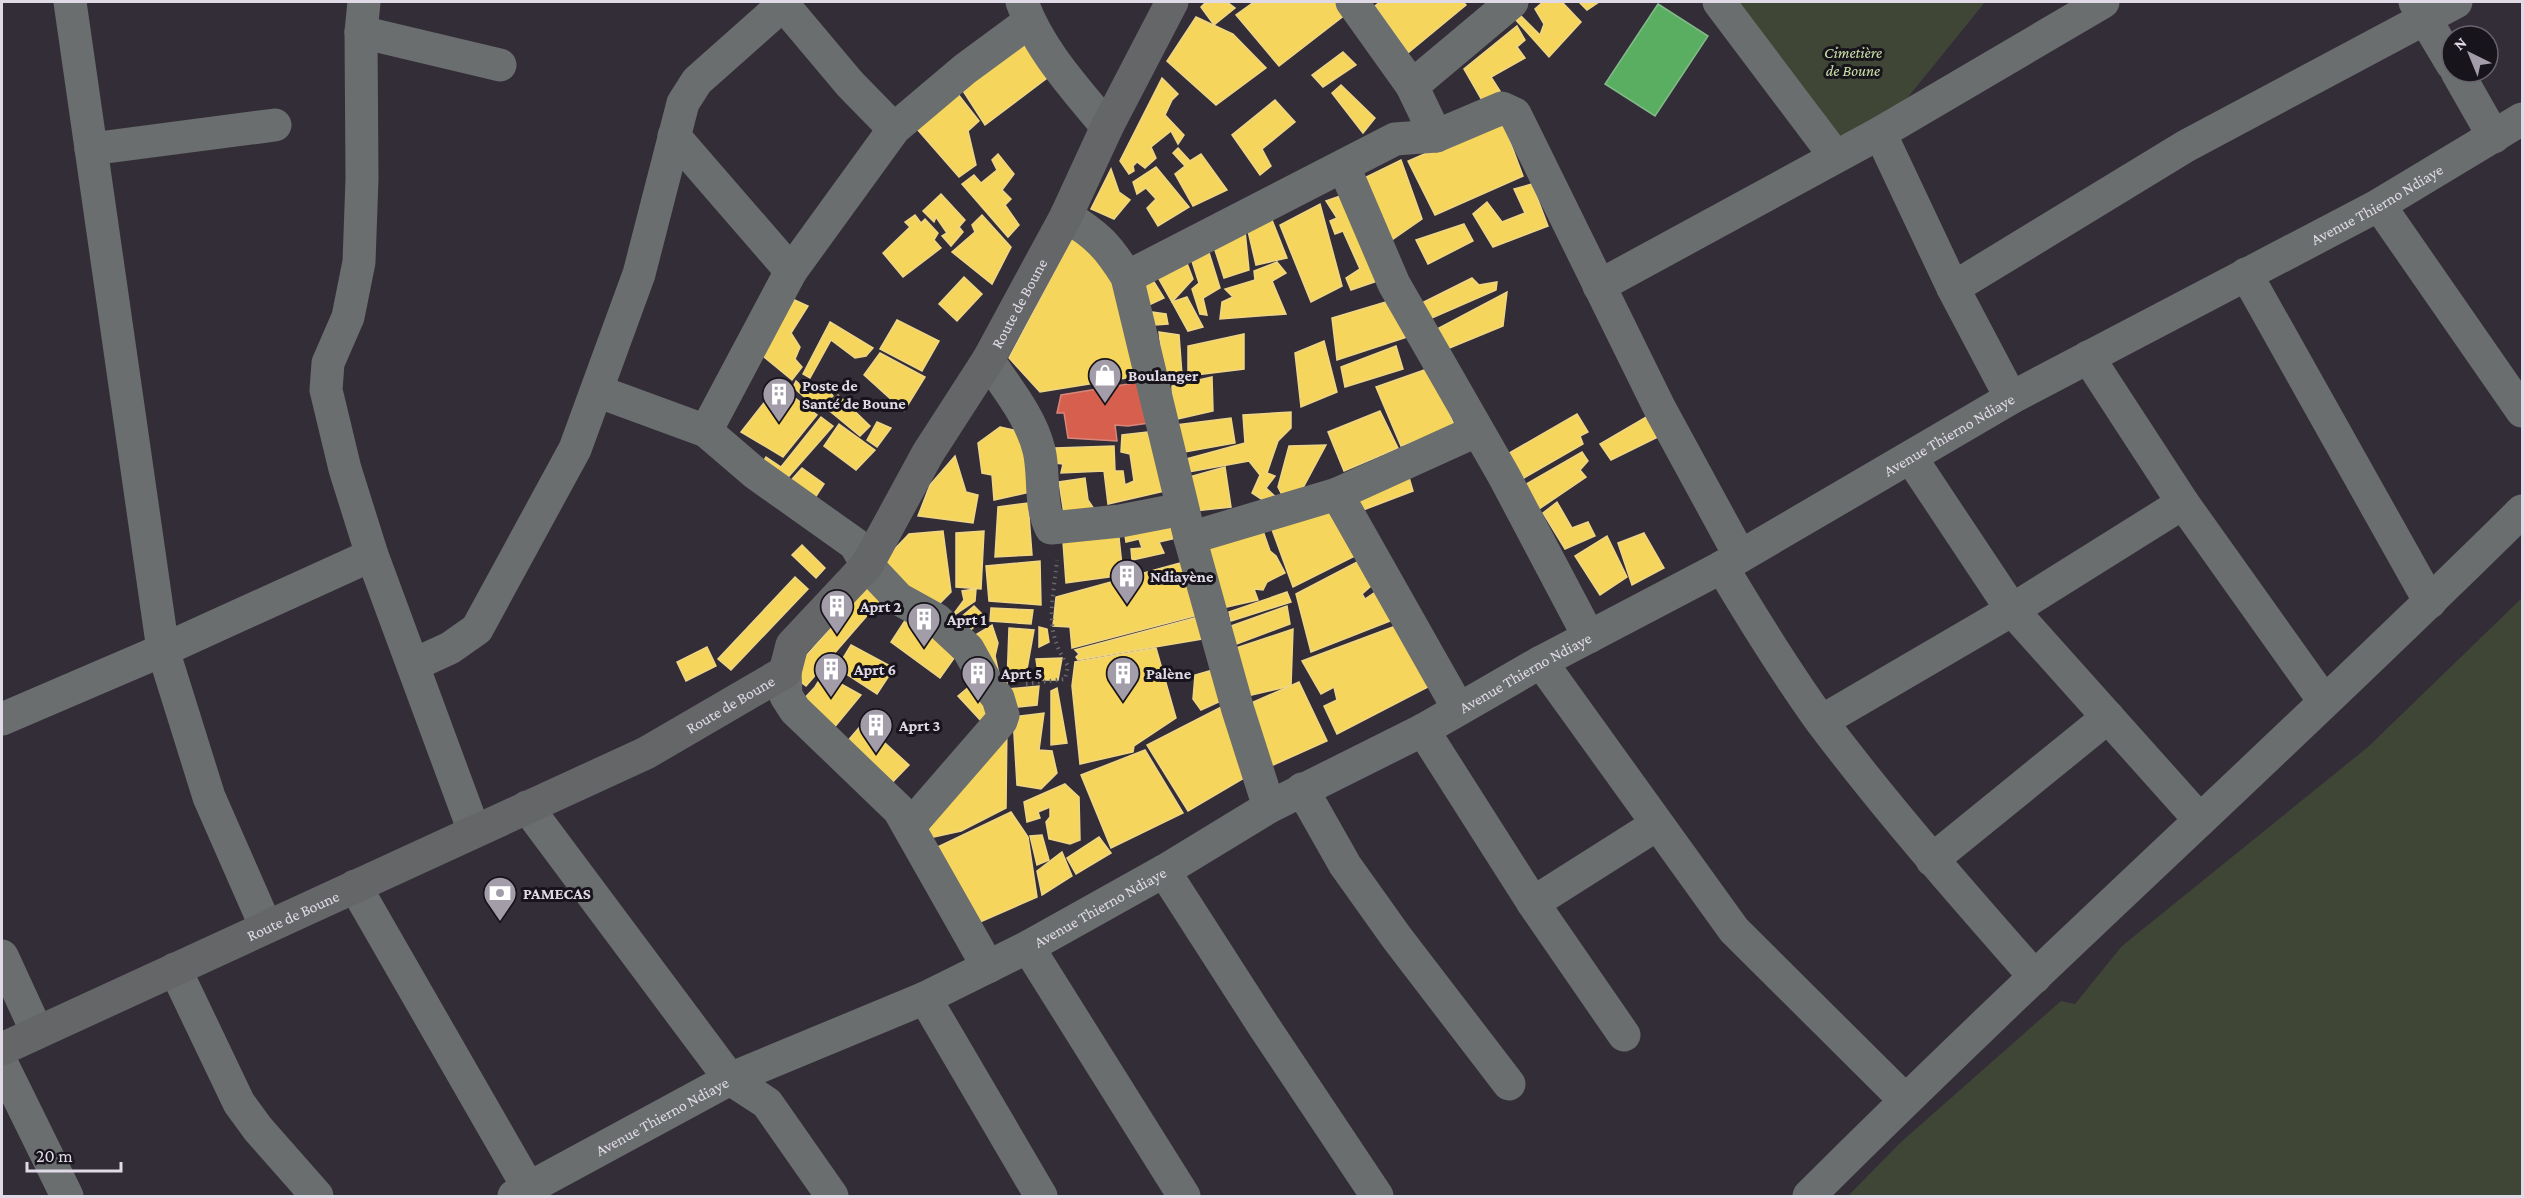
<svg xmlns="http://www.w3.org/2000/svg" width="2524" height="1198" font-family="'Crimson Pro',serif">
<rect width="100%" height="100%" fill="#332d38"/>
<g fill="#404636">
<path d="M1732 2H1985L1900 107 1836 139Z"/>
<path d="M2522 598V1196H1848L1900 1143 2061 1001 2075 1004 2122 946 2368 747Z"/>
</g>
<g fill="#f6d55c" stroke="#efd686" stroke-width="1.5">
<path d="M1206 2H1227L1235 8 1214 25 1201 7Z"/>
<path d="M1254 2H1337L1346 14 1279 66 1236 15Z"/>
<path d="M1380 2H1463L1466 5 1408 53 1375 6Z"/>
<path d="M1543 2H1562L1581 22 1549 57 1516 20 1521 16 1540 35 1544 24 1535 9Z"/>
<path d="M1579 2H1599L1587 10Z"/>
<path d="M1196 17 1233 34 1266 68 1216 105 1167 61Z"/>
<path d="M1517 26 1525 40 1517 47 1525 58 1491 77 1500 91 1483 102 1464 69Z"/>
<path d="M1025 29 1055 72 985 125 956 80Z"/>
<path d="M1343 52 1356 65 1323 87 1312 75Z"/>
<path d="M1162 78 1178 94 1172 100 1165 115 1184 135 1178 144 1171 131 1151 147 1156 158 1145 168 1137 162 1133 166 1134 171 1129 174 1120 161Z"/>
<path d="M950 84 979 121 968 131 976 165 959 177 910 121Z"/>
<path d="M1341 85 1375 118 1363 133 1332 93Z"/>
<path d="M1275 100 1295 122 1262 149 1271 166 1260 175 1232 135Z"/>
<path d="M1502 120 1523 176 1435 215 1408 161Z"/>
<path d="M1178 148 1190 161 1201 154 1227 190 1193 206 1175 174 1185 166 1173 153Z"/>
<path d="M998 154 1014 174 1002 190 1011 199 1005 205 1019 225 1008 237 962 184 974 175 981 183 997 170 992 160Z"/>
<path d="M1401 160 1422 219 1389 242 1358 181Z"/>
<path d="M1156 167 1189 207 1158 226 1147 208 1156 199 1146 188 1137 194 1133 182Z"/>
<path d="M1111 169 1119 192 1130 200 1114 219 1091 209Z"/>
<path d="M1532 184 1548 226 1493 247 1473 214 1487 202 1502 222 1525 213 1514 189Z"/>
<path d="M1349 193 1386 278 1351 290 1346 278 1360 269 1343 231 1335 234 1330 221 1337 218 1326 201Z"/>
<path d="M941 194 965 220 959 227 963 232 951 246 942 236 947 233 936 217 934 222 923 211Z"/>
<path d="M1320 204 1342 286 1311 302 1280 225Z"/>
<path d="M915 215 921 223 925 219 938 233 934 240 941 248 903 277 883 253 910 227 905 222Z"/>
<path d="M982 215 1011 247 992 284 952 252 975 232 972 225Z"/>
<path d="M1272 220 1287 258 1256 265 1248 231Z"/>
<path d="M1464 224 1473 241 1428 264 1416 240Z"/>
<path d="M1245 231 1249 270 1224 278 1214 247Z"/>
<path d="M1073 236 1120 278 1134 369 1126 378 1040 392 1009 358Z"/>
<path d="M1206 243 1220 288 1203 298 1207 315 1200 314 1192 289 1199 283 1190 255Z"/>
<path d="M1185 258 1193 279 1172 302 1155 272Z"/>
<path d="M1277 262 1286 273 1272 281 1286 314 1220 319 1222 302 1233 297 1225 289 1255 280 1254 271Z"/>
<path d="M964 277 982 294 957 321 939 304Z"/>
<path d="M1472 278 1479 285 1497 282 1496 290 1425 321 1420 304Z"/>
<path d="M1154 282 1164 298 1149 305 1140 283Z"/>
<path d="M1507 292 1503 326 1447 349 1437 329Z"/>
<path d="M788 297 808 306 791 333 800 347 795 359 802 367 792 380 758 352Z"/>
<path d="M1187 297 1203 327 1188 331 1172 302Z"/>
<path d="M1396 299 1410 336 1337 360 1332 318Z"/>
<path d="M1152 312 1166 314 1168 324 1155 325Z"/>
<path d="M897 320 939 341 922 371 880 349Z"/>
<path d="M830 322 873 348 866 356 855 358 831 340 810 378 803 374Z"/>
<path d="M1159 332 1179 335 1182 375 1165 380Z"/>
<path d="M1244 334V369L1188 376V346Z"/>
<path d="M1324 341 1337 392 1301 407 1295 353Z"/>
<path d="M1396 346 1403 369 1345 387 1341 367Z"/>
<path d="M880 353 925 377 904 411 864 375Z"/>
<path d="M1430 368 1455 427 1401 446 1376 387Z"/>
<path d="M1212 377 1213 411 1173 420 1172 386Z"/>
<path d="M796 381 811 394 823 383 833 396 819 410 793 387Z"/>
<path d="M778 385 817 415 783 457 741 432Z"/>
<path d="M838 395 870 426 860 436 826 408Z"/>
<path d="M1380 411 1398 448 1344 471 1328 432Z"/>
<path d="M1291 412V428L1278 441 1267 473 1275 476 1266 488 1279 500 1272 506 1252 493 1260 475 1249 461 1189 472 1186 459 1245 443 1243 415Z"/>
<path d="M1653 413 1664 434 1611 460 1600 444Z"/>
<path d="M1577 414 1588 432 1580 436 1583 444 1517 482 1504 456Z"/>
<path d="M821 417 833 426 783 483 760 467 766 457 781 467Z"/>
<path d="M1231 418 1235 443 1185 452 1176 425Z"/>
<path d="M877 422 891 428 877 447 867 440Z"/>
<path d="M839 424 875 450 856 470 824 446Z"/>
<path d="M1000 427 1027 433 1039 490 994 500 992 475 982 473 978 443Z"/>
<path d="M1156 431 1165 491 1108 504 1104 471 1061 473 1063 464 1055 463V448L1114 446 1115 471H1123L1125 485 1134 481 1130 454 1121 452 1122 435Z"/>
<path d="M1326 445 1298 497 1285 501 1278 487 1289 446Z"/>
<path d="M1582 452 1588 461 1580 470 1586 477 1539 509 1523 486Z"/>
<path d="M955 456 966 492 978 495 973 523 918 516 930 485Z"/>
<path d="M1405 464 1413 491 1358 512 1350 489Z"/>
<path d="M1225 467 1231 507 1195 511 1189 477Z"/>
<path d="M802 468 824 484 811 504 787 485Z"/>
<path d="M1085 478 1088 500 1094 509 1064 514 1059 482Z"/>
<path d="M1557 502 1572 528 1588 522 1595 536 1565 549 1543 513Z"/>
<path d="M1028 503 1032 555 995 557 998 507Z"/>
<path d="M1333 503 1355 556 1293 587 1270 524Z"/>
<path d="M1177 506 1181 537 1159 542 1164 553 1132 560 1131 549 1142 548 1139 539 1126 542 1122 516Z"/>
<path d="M1117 519 1123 575 1066 583 1062 528Z"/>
<path d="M1262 528 1270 551 1276 556 1285 573 1267 582 1263 590 1254 589 1258 600 1222 608 1204 542Z"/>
<path d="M943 531 951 592 940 603 878 574 888 556 909 534Z"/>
<path d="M984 531 981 589 956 587V533Z"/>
<path d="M1644 533 1664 568 1632 585 1618 543Z"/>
<path d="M1607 536 1627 577 1600 595 1575 556Z"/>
<path d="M802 545 825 568 816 578 792 555Z"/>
<path d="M1040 561 1041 605 989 601 986 566Z"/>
<path d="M1359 561 1371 586 1362 594 1365 599 1384 586 1400 617 1311 652 1296 594Z"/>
<path d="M1184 562 1202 614 1072 648 1070 627 1053 626 1056 597Z"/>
<path d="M795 577 808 589 731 670 718 659Z"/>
<path d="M869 585 884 596 806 686 790 674Z"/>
<path d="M976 589 975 601 956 614 955 612 964 600 962 591Z"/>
<path d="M1287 592 1291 602 1231 621 1229 612Z"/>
<path d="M974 606 985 617 963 637 953 624Z"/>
<path d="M1287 606 1290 624 1234 645 1231 626Z"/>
<path d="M991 608 1033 610 1031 624 990 621Z"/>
<path d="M1202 616 1209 638 1078 660 1076 657 1079 654 1075 650Z"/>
<path d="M906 619 957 654 940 678 891 642Z"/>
<path d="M1401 624 1428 687 1337 734 1324 706 1337 700 1334 687 1321 694 1302 661Z"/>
<path d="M992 625 998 643 995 656 1002 688 967 640Z"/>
<path d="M1039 627 1047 629 1049 642 1039 647Z"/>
<path d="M1009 628 1034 630 1025 680 1007 683Z"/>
<path d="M1293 629 1291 686 1247 696 1236 648Z"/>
<path d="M851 645 894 668 877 694 837 668Z"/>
<path d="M707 647 716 666 686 681 677 662Z"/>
<path d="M1156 648 1176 718 1134 746 1133 752 1080 764 1072 686 1075 662Z"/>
<path d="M1062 658 1058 680H1039L1036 659Z"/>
<path d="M1223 667V700L1201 710 1193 699 1195 675Z"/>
<path d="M823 674 861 695 833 729 801 702 815 687Z"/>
<path d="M977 680 997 708 982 722 958 696Z"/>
<path d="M1299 682 1327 741 1271 766 1249 704Z"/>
<path d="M1039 686 1037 705 1008 708V689Z"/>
<path d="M1057 688 1067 743 1051 745V691Z"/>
<path d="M1227 704 1251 774 1188 811 1147 745Z"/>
<path d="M1044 713 1039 750 1052 751 1057 773 1041 789 1017 785 1013 717Z"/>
<path d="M1007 721 1006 808 961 831 925 839 917 827Z"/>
<path d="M863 723 909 765 887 788 846 743Z"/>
<path d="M1145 750 1183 813 1111 848 1081 775Z"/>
<path d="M1065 784 1079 797 1080 840 1070 844 1049 839 1046 822 1050 817V807L1038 812 1040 818 1027 822 1024 802Z"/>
<path d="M1011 812 1028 837 1037 897 973 925 927 852Z"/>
<path d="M1042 835 1049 860 1037 865 1030 836Z"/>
<path d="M1099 837 1111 853 1076 874 1067 858Z"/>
<path d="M1062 852 1072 876 1042 895 1037 871Z"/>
</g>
<path fill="#d6604d" stroke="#d9857b" stroke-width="1.5" d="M1146 381 1156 422 1128 426 1115 425 1117 441 1068 438 1064 413H1057L1061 395Z"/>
<path fill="#5aae61" stroke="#82bb89" stroke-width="1.5" d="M1658 4 1708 36 1655 116 1605 84Z"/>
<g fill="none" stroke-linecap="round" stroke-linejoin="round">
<path stroke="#67686a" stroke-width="4" stroke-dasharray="1.5 4.5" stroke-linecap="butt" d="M1026 684 1065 679 1068 666C1043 629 1053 602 1057 560"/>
<g stroke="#6a6e6e" stroke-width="33">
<path d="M70 2 163 650 209 797 266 927"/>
<path d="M364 2 361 32 362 179 359 262 348 317 328 363 326 390 345 469 372 555 474 831"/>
<path d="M781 2 850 84 894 129"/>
<path d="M1022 2C1039 50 1075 88 1107 127"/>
<path d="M1352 2 1412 86 1436 136"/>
<path d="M1719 2 1835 156"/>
<path d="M2415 2 2452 64"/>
<path d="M361 32 500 65"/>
<path d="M2457 72 2494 137"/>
<path d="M1412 86 1512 2"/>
<path d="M1880 133 1953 288 2011 398"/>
<path d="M674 136 791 271"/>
<path d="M91 149 275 125"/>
<path d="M1344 167 1394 284 1504 476 1589 637"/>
<path d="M2379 205 2522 411"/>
<path d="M1066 216C1097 235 1108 246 1127 277L1190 538 1238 710 1269 807"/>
<path d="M2246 274 2430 602"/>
<path d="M1127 277 1395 139 1436 136 1502 108 1515 114 1660 409 1740 556"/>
<path d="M1599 286 1880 133 2103 2"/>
<path d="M1953 288 2186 146 2456 2"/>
<path d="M2088 357 2183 503 2324 701"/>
<path d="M988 360C1006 387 1031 417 1039 450 1045 475 1039 504 1051 528L1120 521 1182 509"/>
<path d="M597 391 706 431 755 473 855 544 867 565 899 599 937 620 968 649 989 687 998 698 1003 715 1001 721 909 827"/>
<path d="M706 431 791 271 894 129 965 69 1029 22"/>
<path d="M1911 458 2012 610 2200 820"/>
<path d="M1337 494 1458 708"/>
<path d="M1190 538 1337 494 1476 431"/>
<path d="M1722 567C1753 619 1785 671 1821 721 1888 810 1962 894 2035 977"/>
<path d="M1541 662 1734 930 1905 1100"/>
<path d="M413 665 450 648 477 629 575 449 639 274 683 103 697 81 786 2"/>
<path d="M785 672 786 696 795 710 899 810 988 967"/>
<path d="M2 719 163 650 372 555"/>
<path d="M1822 721 2012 610 2183 503"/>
<path d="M1423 730 1533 903 1624 1035"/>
<path d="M1302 789 1345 865 1397 938 1509 1084"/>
<path d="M527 807 730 1079 767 1103 832 1196"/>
<path d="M1932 860 2108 717"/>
<path d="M1164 871 1263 1025 1377 1196"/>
<path d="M355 886 529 1189"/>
<path d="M1533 903 1656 825"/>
<path d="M1028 947 1184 1196"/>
<path d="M2 956 37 1032"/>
<path d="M175 969 239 1103 258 1129 317 1196"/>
<path d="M925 998 1041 1196"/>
<path d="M2 1064 67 1196"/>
<path id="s1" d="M514 1196 730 1079 925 998 1028 947 1164 871 1269 807 1423 730 1541 662 1722 567 2011 398 2379 205 2522 119"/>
<path d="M1809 1196C2042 963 2288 743 2522 511"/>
</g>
<path stroke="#646668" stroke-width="33" id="s2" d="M2 1049 646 753 785 672 792 645 867 565 928 453 988 360 1066 216 1107 127 1172 2"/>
</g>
<defs>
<symbol id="shop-pin" viewBox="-11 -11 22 30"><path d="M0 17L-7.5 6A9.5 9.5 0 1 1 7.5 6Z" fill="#a39daa" stroke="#18141c"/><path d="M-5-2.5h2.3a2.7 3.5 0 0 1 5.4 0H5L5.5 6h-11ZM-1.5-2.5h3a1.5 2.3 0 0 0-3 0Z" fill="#fff"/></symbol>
<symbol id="building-pin" viewBox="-11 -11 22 30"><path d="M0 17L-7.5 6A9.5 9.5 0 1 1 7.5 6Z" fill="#a39daa" stroke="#18141c"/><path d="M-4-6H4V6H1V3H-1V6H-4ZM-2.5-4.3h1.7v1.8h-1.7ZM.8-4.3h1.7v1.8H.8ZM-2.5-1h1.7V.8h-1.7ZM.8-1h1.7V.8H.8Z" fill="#fff"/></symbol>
<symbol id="bank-pin" viewBox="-11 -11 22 30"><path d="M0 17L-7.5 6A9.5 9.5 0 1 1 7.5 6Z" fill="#a39daa" stroke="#18141c"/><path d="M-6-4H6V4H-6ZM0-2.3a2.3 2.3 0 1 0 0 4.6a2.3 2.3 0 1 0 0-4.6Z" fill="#fff"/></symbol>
</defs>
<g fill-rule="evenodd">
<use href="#shop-pin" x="1086" y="356" width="38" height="52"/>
<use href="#building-pin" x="760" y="375" width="38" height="52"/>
<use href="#building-pin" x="1108" y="557" width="38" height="52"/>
<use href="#building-pin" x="818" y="587" width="38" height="52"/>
<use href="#building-pin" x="905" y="600" width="38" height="52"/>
<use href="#building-pin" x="812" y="650" width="38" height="52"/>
<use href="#building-pin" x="959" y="654" width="38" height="52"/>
<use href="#building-pin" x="1104" y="654" width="38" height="52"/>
<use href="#building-pin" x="857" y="706" width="38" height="52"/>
<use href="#bank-pin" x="481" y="874" width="38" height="52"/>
</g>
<g text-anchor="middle" stroke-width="6" stroke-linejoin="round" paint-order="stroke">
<g font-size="16" font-style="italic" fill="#cae0a7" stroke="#18141c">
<text x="1853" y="58">Cimetière<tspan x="1853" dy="18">de Boune</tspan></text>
</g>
<g font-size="16" fill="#e0dae7" stroke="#18141c">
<text dy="6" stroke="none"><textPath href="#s1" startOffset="2112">Avenue Thierno Ndiaye</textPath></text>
<text dy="6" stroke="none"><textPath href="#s2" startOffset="1310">Route de Boune</textPath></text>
<text dy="6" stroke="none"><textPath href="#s1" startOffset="1626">Avenue Thierno Ndiaye</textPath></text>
<text dy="6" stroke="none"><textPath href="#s1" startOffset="1140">Avenue Thierno Ndiaye</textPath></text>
<text dy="6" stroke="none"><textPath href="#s2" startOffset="806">Route de Boune</textPath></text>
<text dy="6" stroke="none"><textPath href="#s1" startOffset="654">Avenue Thierno Ndiaye</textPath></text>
<text dy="6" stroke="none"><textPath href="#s2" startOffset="320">Route de Boune</textPath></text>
<text dy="6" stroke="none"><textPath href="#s1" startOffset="168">Avenue Thierno Ndiaye</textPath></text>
</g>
<g font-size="16" font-weight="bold" fill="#e0dae7" stroke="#18141c" text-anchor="start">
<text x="1128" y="381">Boulanger</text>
<text x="802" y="391">Poste de<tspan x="802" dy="18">Santé de Boune</tspan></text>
<text x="1150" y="582">Ndiayène</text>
<text x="860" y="612">Aprt 2</text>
<text x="947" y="625">Aprt 1</text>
<text x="854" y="675">Aprt 6</text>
<text x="1001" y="679">Aprt 5</text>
<text x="1146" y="679">Palène</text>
<text x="899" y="731">Aprt 3</text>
<text x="523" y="899">PAMECAS</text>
</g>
</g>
<rect width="2524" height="1198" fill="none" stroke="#e0dae7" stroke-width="6"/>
<g transform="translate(2470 54) rotate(317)"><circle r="28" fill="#18141c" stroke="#68636d" stroke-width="1.5"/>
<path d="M0-4.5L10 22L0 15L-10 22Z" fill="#a39daa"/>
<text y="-9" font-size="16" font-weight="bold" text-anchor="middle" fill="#e0dae7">N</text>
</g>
<path d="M27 1162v9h94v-9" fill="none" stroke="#e0dae7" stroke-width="3"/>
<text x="36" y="1162" font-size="18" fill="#e0dae7" stroke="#18141c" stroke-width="4.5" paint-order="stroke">20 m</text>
</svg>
